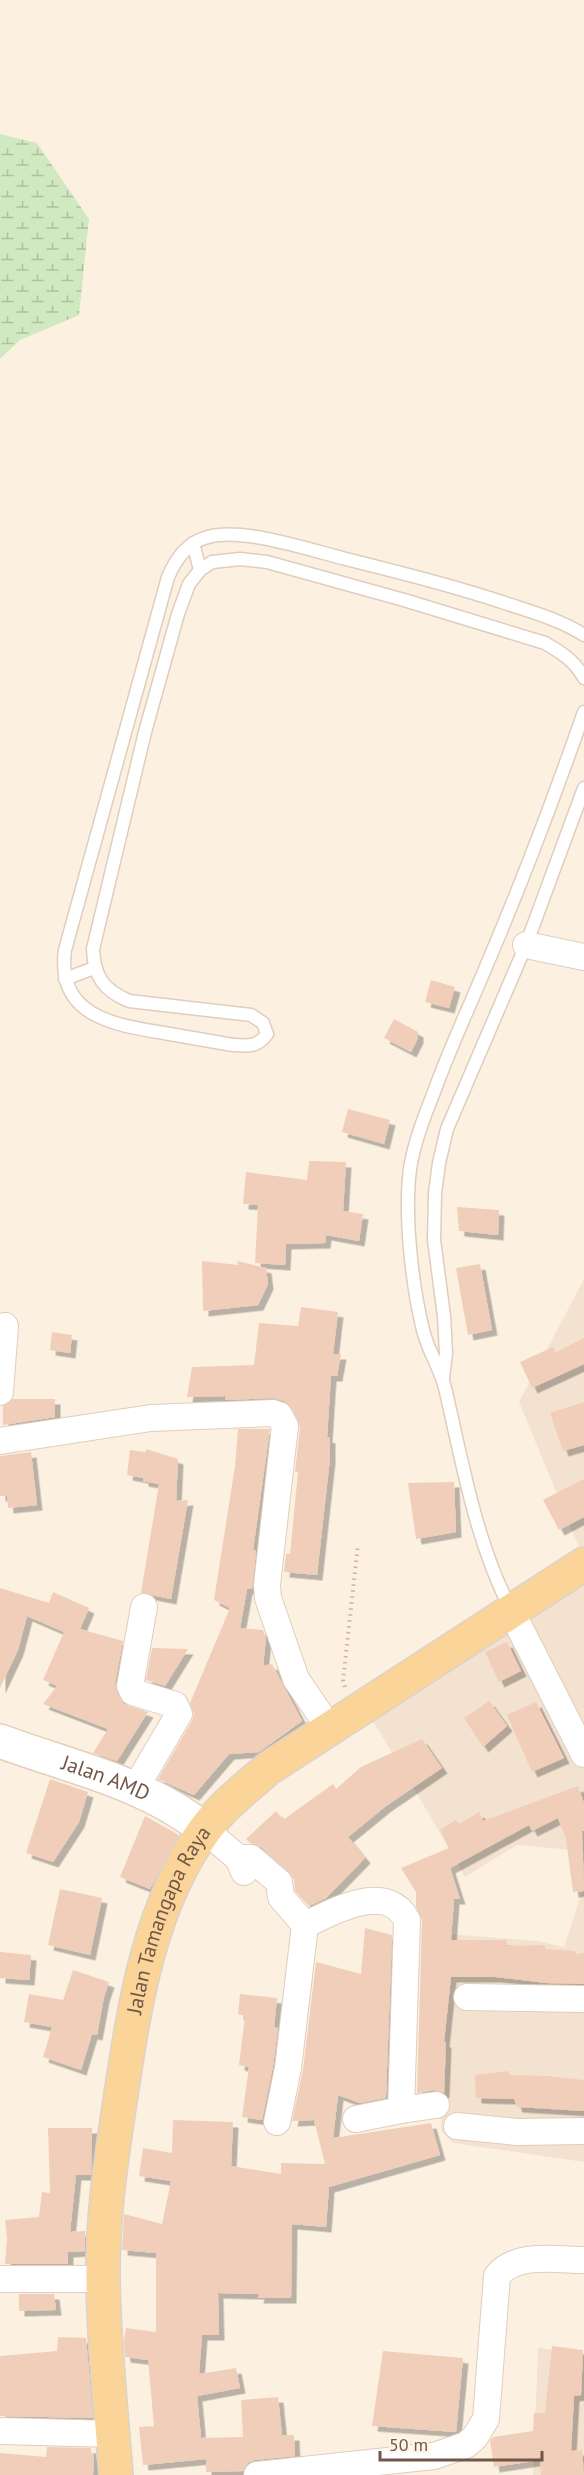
<svg xmlns="http://www.w3.org/2000/svg" width="584" height="2475" font-family="'PT Sans',sans-serif">
<defs>
<pattern id="wetland-marsh" width="20" height="14" patternUnits="userSpaceOnUse" patternTransform="scale(1.5)"><rect width="20" height="14" fill="#d1e9c0"/><path d="M1 5h8M5 5V1M11 12h8M15 12V8" fill="none" stroke="#aec09e"/></pattern>
<filter id="shadow"><feDropShadow dx="5.5" dy="5.5" stdDeviation="0" flood-color="#0004"/></filter>
</defs>
<rect width="100%" height="100%" fill="#fcf1e1"/>
<g fill="#f3e2d0">
<path d="M584 1279V1851L517 1845 465 1877 419 1797 365 1708 581 1552 519 1402Z"/>
<path d="M584 1885V2162L453 2143 441 2131 448 1934 538 1941 564 1947Z"/>
<path d="M538 2348 584 2353V2475H533Z"/>
</g>
<path fill="url(#wetland-marsh)" d="M0 134 37 143 89 219 79 315 20 340 0 359Z"/>
<g fill="#f1ceb9" filter="url(#shadow)">
<path d="M431 980 455 987 449 1008 425 1002Z"/>
<path d="M394 1019 418 1032V1038L411 1052 384 1038Z"/>
<path d="M348 1109 390 1120 384 1144 342 1132Z"/>
<path d="M309 1161 346 1162 343 1211 363 1214 359 1241 326 1235 325 1243 286 1244 285 1265 255 1263 258 1205 243 1204 246 1172 307 1180Z"/>
<path d="M457 1207 499 1210 498 1235 459 1231Z"/>
<path d="M202 1261 238 1265 237 1261 266 1268 268 1284 258 1305 203 1311Z"/>
<path d="M480 1264 492 1330 468 1335 456 1268Z"/>
<path d="M301 1307 338 1312 333 1354H341L337 1376H331L327 1437 330 1438V1458L317 1575 284 1572 286 1554H290L298 1472H295L300 1427 292 1408 284 1401 273 1398 225 1400V1396L187 1397 192 1367 254 1365 259 1323 298 1326Z"/>
<path d="M52 1332 72 1335 70 1353 50 1350Z"/>
<path d="M584 1338V1364L532 1388 520 1362 553 1347 555 1353Z"/>
<path d="M13 1399H55V1417L3 1425V1406Z"/>
<path d="M584 1402V1445L563 1451 550 1413Z"/>
<path d="M238 1429H270L253 1550 256 1551 252 1589H247L240 1628 263 1630 266 1638 263 1666 272 1664 302 1721 259 1752 229 1754 194 1795 158 1779 192 1721 194 1714 190 1703 230 1608 214 1600 235 1466Z"/>
<path d="M146 1449 178 1459 176 1501 188 1500 171 1599 141 1593 159 1484 143 1481V1478L127 1475 130 1450 146 1452Z"/>
<path d="M31 1452 37 1505 8 1508 7 1496H0V1456Z"/>
<path d="M584 1479V1517L559 1530 543 1500Z"/>
<path d="M454 1482 456 1532 416 1539 408 1483Z"/>
<path d="M0 1588 49 1603 53 1592 89 1608 80 1629 123 1641 115 1683 117 1693 124 1704 148 1712 117 1761 93 1753 108 1729 43 1704 57 1686 43 1680 64 1632 27 1616 18 1650 0 1688Z"/>
<path d="M507 1642 521 1671 499 1682 485 1652Z"/>
<path d="M152 1648 188 1649 165 1686 146 1680Z"/>
<path d="M489 1701 507 1726 483 1747 464 1718Z"/>
<path d="M536 1702 564 1758 532 1772 507 1715Z"/>
<path d="M422 1739 442 1768 386 1806 348 1837 365 1858 326 1898 309 1906 295 1891 294 1880 289 1871 261 1847 250 1843 246 1839 276 1811 283 1820 333 1784 336 1789 361 1767Z"/>
<path d="M50 1779 88 1792 79 1822 53 1862 26 1853Z"/>
<path d="M578 1786 584 1803V1831H582L584 1891 573 1892 566 1839 558 1818 532 1831 529 1825 450 1868 460 1899H454L451 1940H506L507 1946 545 1945V1949L575 1951 576 1954 584 1953V1984L546 1983 496 1977H451L444 2042H446L444 2093 434 2090 417 2093 422 1920 416 1907V1892L401 1868 449 1848 440 1830 456 1820 459 1824 479 1812 483 1821Z"/>
<path d="M145 1816 179 1835 150 1889 120 1877Z"/>
<path d="M60 1889 102 1898 90 1955 48 1945Z"/>
<path d="M365 1928 392 1935 386 2095 385 2098 360 2103 338 2095 333 2138 431 2123 440 2155 329 2187 326 2227 292 2224 291 2298H258L259 2294 218 2293 219 2335H202L199 2374 236 2368 240 2388 197 2396 201 2438 243 2437 241 2400 278 2397 282 2435H294L295 2456 255 2460 248 2463 243 2471 206 2472V2459L143 2465 139 2427 154 2426 148 2360 125 2357 124 2340 126 2328 156 2332V2253L122 2250 124 2214 162 2224 171 2181 139 2176 143 2148 172 2153 173 2120 233 2122 231 2166 281 2174V2163L325 2164 314 2120 292 2121 303 2070 316 1962 361 1974Z"/>
<path d="M0 1952 31 1955 29 1980 0 1978Z"/>
<path d="M73 1970 109 1982 104 1997 97 2035 92 2034 81 2070 43 2057 52 2027 24 2022 29 1994 63 2000Z"/>
<path d="M240 1994 277 1998 274 2027 278 2028 273 2066 262 2120 242 2117 249 2067 239 2065 245 2016 238 2014Z"/>
<path d="M509 2071V2075L547 2076 584 2080V2111L517 2107 514 2099 476 2098 475 2075Z"/>
<path d="M48 2128H92L91 2175H76L70 2232 85 2231V2251L68 2252V2264H5L7 2238 5 2220 39 2217 42 2192 50 2193Z"/>
<path d="M19 2294H54L56 2310 19 2311Z"/>
<path d="M58 2337 86 2338 93 2418 0 2416V2356L57 2351Z"/>
<path d="M552 2346 583 2350 581 2395 574 2396 571 2451 582 2450 584 2475H541L540 2460 494 2467 490 2441 493 2437 533 2431 534 2413H545Z"/>
<path d="M383 2351 463 2358 456 2432 372 2426Z"/>
<path d="M47 2447 91 2448V2453H94L93 2475H0V2453L46 2457Z"/>
</g>
<g fill="none" stroke-linecap="round" stroke-linejoin="round">
<defs>
<g id="lane">
<path d="M193 543 200 570"/>
<path d="M584 635C560 620 535 613 508 604 454 586 398 572 342 558 308 549 240 527 208 537 187 542 176 559 168 577L65 950C56 1016 114 1025 164 1033 187 1037 210 1041 233 1045 248 1046 258 1047 267 1034L263 1023 251 1015 129 1001C103 990 94 976 93 949L145 732 178 614 189 584 200 570 212 562 240 559 267 562 404 600 545 643C562 653 575 661 584 678"/>
<path d="M65 979 94 968"/>
<path d="M443 1378 446 1353 444 1316 434 1240 435 1193 439 1163 447 1129 526 945 584 788"/>
<path d="M511 1610C476 1542 463 1466 446 1392 442 1370 428 1352 423 1330 412 1285 404 1215 410 1169 414 1143 424 1117 434 1092 449 1050 468 1010 485 969 521 885 554 798 584 712"/>
</g>
<g id="street">
<path d="M526 945 584 957"/>
<path d="M0 1392 5 1326"/>
<path d="M0 1441 151 1418 273 1413 279 1415 285 1426 267 1585 268 1598 296 1679 330 1729"/>
<path d="M511 1611 584 1754"/>
<path d="M136 1787 179 1714 175 1705 133 1692 130 1686 144 1607"/>
<path d="M204 1829 238 1858 244 1872"/>
<path d="M238 1858H251L279 1882 281 1897 305 1925 288 2068 277 2122"/>
<path d="M305 1925C334 1911 387 1881 407 1920L401 2110 356 2119"/>
<path d="M467 1997 584 1999"/>
<path d="M401 2110 436 2105"/>
<path d="M457 2126 517 2132 584 2131"/>
<path d="M0 2279H103"/>
<path d="M0 2431 113 2434"/>
<path d="M257 2475 434 2456 466 2445 475 2437 486 2419 497 2276C515 2252 557 2260 584 2260"/>
</g>
<g id="secondary">
<path id="s1" d="M0 1741C70 1767 145 1782 204 1829"/>
</g>
<g id="primary">
<path id="s2" d="M116 2475C111 2410 104 2346 103 2281 102 2220 111 2160 120 2101 134 2009 148 1908 204 1831 221 1807 247 1787 269 1768L584 1564"/>
</g>
</defs>
<use href="#lane" stroke="#e0cdbd" stroke-width="15"/>
<use href="#street" stroke="#e0cdbd" stroke-width="28"/>
<use href="#secondary" stroke="#e5cebb" stroke-width="36"/>
<use href="#primary" stroke="#dad3cf" stroke-width="36"/>
<path stroke="#d5b19c" stroke-width="4" stroke-dasharray="1.5 4.5" stroke-linecap="butt" d="M345 1687 343 1680 358 1545"/>
<use href="#lane" stroke="#fff" stroke-width="12"/>
<use href="#street" stroke="#fff" stroke-width="26"/>
<use href="#secondary" stroke="#fff" stroke-width="33"/>
<use href="#primary" stroke="#fad499" stroke-width="33"/>
</g>
<g text-anchor="middle" stroke-width="4.5" stroke-linejoin="round" paint-order="stroke">
<g font-size="21" fill="#725648" stroke="#fff5e7">
<text dy="7" stroke="none"><textPath href="#s1" startOffset="112">Jalan AMD</textPath></text>
<text dy="7" stroke="none"><textPath href="#s2" startOffset="564">Jalan Tamangapa Raya</textPath></text>
</g>
</g>
<path d="M380 2451v9h162v-9" fill="none" stroke="#725648" stroke-width="3"/>
<text x="389" y="2451" font-size="18" fill="#725648" stroke="#fff5e7" stroke-width="4.5" paint-order="stroke">50 m</text>
</svg>
